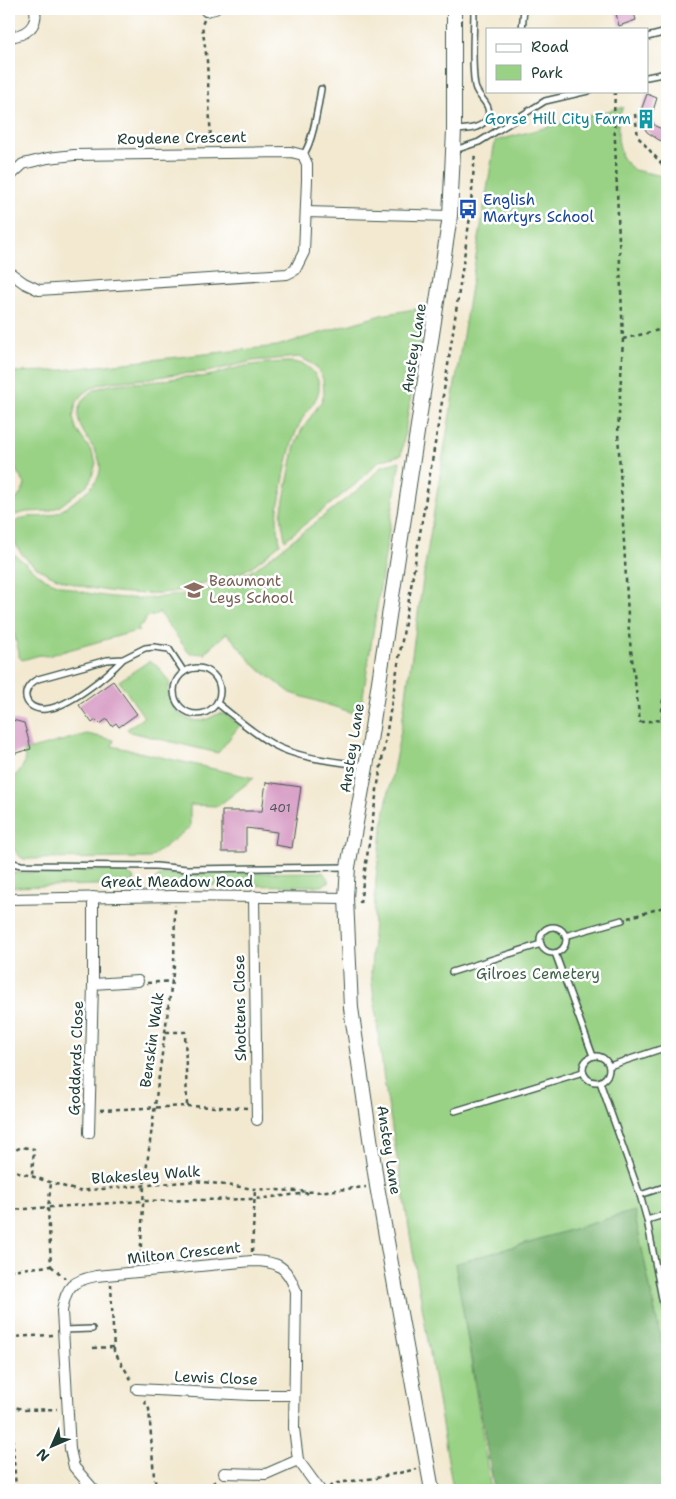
<svg xmlns="http://www.w3.org/2000/svg" width="676" height="1499" font-family="'Shantell Sans',sans-serif">
<rect width="100%" height="100%" fill="#fff"/>
<filter id="ink" filterUnits="userSpaceOnUse"><feTurbulence type="fractalNoise" baseFrequency=".02" numOctaves="2"/><feDisplacementMap in="SourceGraphic" scale="10" xChannelSelector="R" yChannelSelector="G"/><feConvolveMatrix kernelMatrix="1 2 1 2 8 2 1 2 1" color-interpolation-filters="sRGB"/></filter>
<filter id="wash" filterUnits="userSpaceOnUse"><feTurbulence type="fractalNoise" baseFrequency=".0096" numOctaves="4" result="noise"/><feDisplacementMap in="SourceGraphic" scale="20" xChannelSelector="R" yChannelSelector="G"/><feGaussianBlur stdDeviation="1.12" result="paint"/><feColorMatrix in="noise" values="0 0 0 0 0 0 0 0 0 0 0 0 0 0 0 0 0 1.4 0 .05"/><feComposite in="paint" operator="in"/></filter>
<g filter="url(#wash)">
<rect width="100%" height="100%" fill="#f3e9d1"/>
<g fill="#99d285" stroke="#5c885c">
<path d="M623 107 618 120V139L622 158 634 170 667 177V1369L634 1211 456 1264 491 1490H453L384 1080 371 974 376 878 385 810 401 730 425 566 495 141Z"/>
<path d="M426 307 401 455 379 461 357 483 285 540 281 515 294 449 301 431 321 402 324 394 323 379 318 370 313 364 299 357 253 361 207 372 176 374 146 379 109 382 98 385 86 391 76 403 73 418 77 431 92 452 96 463 91 479 87 485 60 506 49 511 26 512 15 515 11 512C13 499 23 495 25 484L9 460V372L53 371 277 346 381 315Z"/>
<path d="M286 362C297 362 306 363 313 372 326 387 316 400 306 413 301 420 297 429 294 437 286 460 283 485 278 509L277 520 280 544C269 553 257 564 244 571 230 577 214 580 200 584 190 587 180 591 171 592 128 598 40 588 17 547 12 538 11 531 15 522 26 514 36 518 48 516 64 512 77 499 89 489 124 457 65 435 81 403 93 380 129 384 151 382 162 381 173 378 184 377 192 376 200 378 207 376 216 375 224 371 233 369 250 364 268 363 286 362Z"/>
<path d="M400 461 360 715 291 693 256 667 227 633 205 652 206 654 189 653 159 612 152 617 151 615 145 619 146 621 138 627 140 630 47 656 40 655 22 660 19 657V653L9 615V552C15 552 37 576 48 580 111 609 196 602 255 569L360 488 382 466Z"/>
<path d="M149 661 157 665 170 683C167 691 168 698 172 705 179 717 192 723 205 720 211 718 218 712 224 714 229 716 235 722 240 725L218 753 130 732 127 729 144 717 119 681Z"/>
<path d="M87 734 114 740 112 746 254 778 218 806 190 805V827L150 858 24 859C3 850 9 801 9 782 19 771 27 767 24 751Z"/>
<path d="M111 870 126 873 133 877 135 884 9 887V873Z"/>
<path d="M323 872 329 881 322 886 162 885 155 880 162 874Z"/>
</g>
<path fill="#7ab472" stroke="#4c7853" d="M634 1211 667 1369V1490H494L455 1264Z"/>
<g id="blocks">
<g fill="#d599c2">
<path d="M615 9H633L636 20 619 26Z"/>
<path d="M647 94 657 98 651 117 655 126 667 131V142L659 140 647 132 640 121V113Z"/>
<path d="M113 681 137 714 119 727 116 723 112 726 107 719 100 724 96 720 92 723 79 705Z"/>
<path d="M9 719 24 723 31 749 9 755Z"/>
<path d="M266 782 301 787 292 848 275 845 277 832 246 828V852H222V811H262Z"/>
</g>
</g>
</g>
<g filter="url(#ink)">
<use href="#blocks" fill-opacity="0" stroke="#3f574c" stroke-width="1"/>
<g fill="none" stroke-linecap="round" stroke-linejoin="round">
<defs>
<g id="service">
<path d="M522 29 524 9"/>
<path d="M647 37 667 32"/>
<path d="M647 77 667 73"/>
<path d="M455 130C466 129 483 130 488 116 492 104 477 97 475 86 471 64 474 32 474 9"/>
<path d="M455 150 479 142 545 101 588 91"/>
<path d="M303 155C313 143 318 106 321 89"/>
<path d="M123 659C108 675 69 707 46 709 24 711 18 689 38 679L107 660 123 659 145 648 154 647 169 649 184 672"/>
<circle cx="197" cy="691" r="23"/>
<path d="M217 703C235 717 254 734 274 745 300 759 335 761 365 766"/>
<path d="M9 862 21 865 156 866 187 869 348 867"/>
<circle cx="553" cy="940" r="13"/>
<path d="M565 936 622 920"/>
<path d="M555 953 593 1056"/>
<path d="M452 972 541 944"/>
<circle cx="596" cy="1069" r="13"/>
<path d="M609 1066 667 1047"/>
<path d="M600 1082 640 1195 647 1220"/>
<path d="M455 1111 583 1072"/>
<path d="M640 1195 667 1186"/>
<path d="M667 1214 647 1220 667 1325"/>
<path d="M63 1330 92 1329"/>
</g>
<g id="minor">
<path d="M205 9 206 11 215 9"/>
<path d="M9 37C26 35 38 27 35 9"/>
<path d="M9 177 23 164 48 158 74 155 291 152 303 155 307 164V180L304 252 295 270 287 274 39 290 24 283 9 272"/>
<path d="M306 212 450 216"/>
<path d="M254 896 257 1120"/>
<path d="M9 899 175 896 346 898"/>
<path d="M93 984 138 981"/>
<path d="M89 1133 93 984V897"/>
<path d="M137 1389 251 1395H294"/>
<path d="M224 1473 266 1474 298 1460"/>
<path d="M94 1490 74 1467 70 1449 62 1311C66 1286 72 1281 96 1276L252 1261C277 1261 287 1266 296 1291L294 1428 298 1460 320 1490"/>
</g>
<path id="secondary" d="M432 1490 377 1186 351 1008 346 898 348 867 366 767 450 216 454 130V9"/>
</defs>
<use href="#service" stroke="#3f574c" stroke-width="8"/>
<use href="#minor" stroke="#3f574c" stroke-width="12"/>
<use href="#secondary" stroke="#3f574c" stroke-width="16"/>
<g stroke="#3f574c" stroke-width="2.5" stroke-dasharray="4 4" stroke-linecap="butt">
<path d="M204 20 202 25 207 61 211 143"/>
<path d="M615 91 614 116 623 339 667 328"/>
<path d="M635 114 638 137 667 170"/>
<path d="M623 339 618 433 629 634 640 722 662 720"/>
<path d="M667 684C658 707 664 729 665 753 666 767 664 773 667 787"/>
<path d="M360 903 377 790 447 372 470 217 475 152"/>
<path d="M628 918 667 906"/>
<path d="M147 983 172 981"/>
<path d="M187 1106 248 1108"/>
<path d="M100 1110 187 1106 185 1032H165"/>
<path d="M9 1153 22 1147 34 1149 32 1175"/>
<path d="M9 1169 78 1191 196 1181 255 1189 316 1192 366 1187"/>
<path d="M9 1210 142 1201 255 1199 309 1193"/>
<path d="M252 1252 255 1189"/>
<path d="M140 1263 144 1186 174 966 175 905"/>
<path d="M51 1266 65 1278"/>
<path d="M9 1270 51 1266 48 1208 51 1183"/>
<path d="M111 1284 114 1351 132 1381"/>
<path d="M9 1337 52 1335"/>
<path d="M93 1348 114 1347"/>
<path d="M144 1401 149 1409 154 1477 158 1490"/>
<path d="M9 1405 24 1410 57 1409"/>
<path d="M9 1414 12 1430 16 1490"/>
<path d="M329 1487 337 1483 376 1478 417 1469"/>
<path d="M198 1490 217 1481"/>
</g>
<use href="#service" stroke="#fff" stroke-width="5"/>
<use href="#minor" stroke="#fff" stroke-width="10"/>
<use href="#secondary" stroke="#fff" stroke-width="14"/>
</g>
</g>
<defs>
<symbol id="building-bare" viewBox="-9 -9 18 18"><path d="M-4-6H4V6H1V3H-1V6H-4ZM-2.5-4.3h1.7v1.8h-1.7ZM.8-4.3h1.7v1.8H.8ZM-2.5-1h1.7V.8h-1.7ZM.8-1h1.7V.8H.8Z" fill="#0f9aa8" stroke="#fff" stroke-width="2.5" paint-order="stroke"/></symbol>
<symbol id="bus-bare" viewBox="-9 -9 18 18"><path d="M-5-6H5V4H4V6H2V4H-2V6H-4V4H-5ZM-3.5-4V0h7V-4ZM-3.5 1.2v1.5H-2V1.2ZM2 1.2v1.5H3.5V1.2Z" fill="#1a4fb4" stroke="#fff" stroke-width="2.5" paint-order="stroke"/></symbol>
<symbol id="school-bare" viewBox="-9 -9 18 18"><path d="M0-5L7-2L0 1L-7-2ZM-4 1L0 2.5L4 1V4Q0 6-4 4Z" fill="#8d6e63" stroke="#fff" stroke-width="2.5" paint-order="stroke"/></symbol>
</defs>
<g fill-rule="evenodd">
<use href="#building-bare" x="632" y="105" width="28" height="28"/>
<use href="#bus-bare" x="454" y="195" width="28" height="28"/>
<use href="#school-bare" x="180" y="576" width="28" height="28"/>
</g>
<g text-anchor="middle" stroke-width="5" stroke-linejoin="round" paint-order="stroke">
<g font-size="12" fill="#4c5458">
<text x="280" y="812">401</text>
</g>
<g font-size="15" fill="#0d838f" stroke="#fff" text-anchor="end">
<text x="631" y="124">Gorse Hill City Farm</text>
</g>
<g font-size="15" fill="#1f3d34" stroke="#fff">
<text transform="translate(182 138) rotate(-1)" y="5">Roydene Crescent</text>
<text transform="translate(414 348) rotate(-81)" y="5">Anstey Lane</text>
<text transform="translate(352 748) rotate(-81)" y="5">Anstey Lane</text>
<text x="177" y="887">Great Meadow Road</text>
<text transform="translate(240 1008) rotate(-91)" y="5">Shottens Close</text>
<text transform="translate(152 1040) rotate(-82)" y="5">Benskin Walk</text>
<text transform="translate(76 1058) rotate(-88)" y="5">Goddards Close</text>
<text transform="translate(389 1150) rotate(81)" y="5">Anstey Lane</text>
<text transform="translate(146 1175) rotate(-4)" y="5">Blakesley Walk</text>
<text transform="translate(184 1253) rotate(-6)" y="5">Milton Crescent</text>
<text transform="translate(216 1378) rotate(2)" y="5">Lewis Close</text>
</g>
<g font-size="15" fill="#164399" stroke="#fff" text-anchor="start">
<text x="483" y="205">English<tspan x="483" dy="17">Martyrs School</tspan></text>
</g>
<g font-size="15" fill="#785e54" stroke="#fff" text-anchor="start">
<text x="209" y="586">Beaumont<tspan x="209" dy="17">Leys School</tspan></text>
</g>
<g font-size="15" fill="#3e6248" stroke="#fff">
<text x="538" y="979">Gilroes Cemetery</text>
</g>
</g>
<rect width="676" height="1499" fill="none" stroke="#fff" stroke-width="30"/>
<rect x="486" y="28" width="162" height="65" fill="#ffffff" stroke="#a5b1ae"/>
<rect x="496" y="44" width="25" height="8" fill="#ffffff" stroke="#a5b1ae"/>
<text x="531" y="52" font-size="15" fill="#1f3d34">Road</text>
<rect x="496" y="65" width="25" height="15" fill="#99d285" stroke="#a5b1ae"/>
<text x="531" y="78" font-size="15" fill="#1f3d34">Park</text>
<g transform="translate(52 1446) rotate(225)" stroke="#ffffff" stroke-width="4" paint-order="stroke">
<path d="M0-4L9 19L0 12L-9 19Z" fill="#1f3d34"/>
<text y="-8" font-size="14" font-weight="bold" text-anchor="middle" fill="#1f3d34">N</text>
</g>
</svg>
